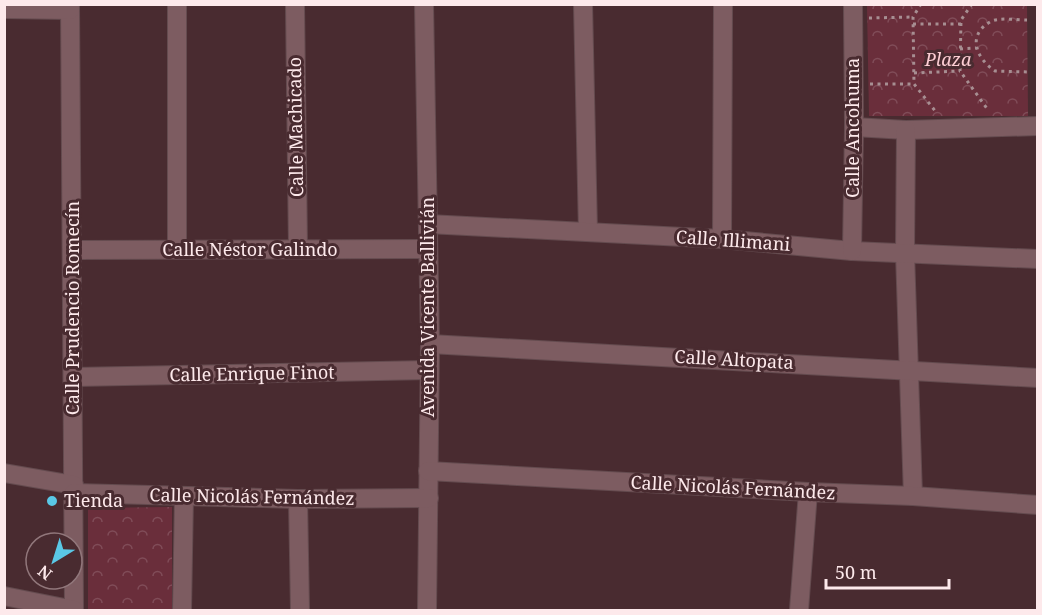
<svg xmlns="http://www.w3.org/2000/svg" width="1042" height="615" font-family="'Noto Serif',serif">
<defs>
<pattern id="park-crowns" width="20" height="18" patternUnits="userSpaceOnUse" patternTransform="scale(1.5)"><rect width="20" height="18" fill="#6a2e3b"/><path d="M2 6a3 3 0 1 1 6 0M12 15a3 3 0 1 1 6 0" fill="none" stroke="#804c58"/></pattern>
</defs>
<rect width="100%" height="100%" fill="#492b30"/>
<g fill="url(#park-crowns)">
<path d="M867 5H1027L1028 116H869Z"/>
<path d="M172 507V610H88V508Z"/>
</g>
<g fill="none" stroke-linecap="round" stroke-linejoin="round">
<defs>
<g id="minor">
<path d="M70 4 74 610"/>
<path d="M295 4 298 249"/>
<path d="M424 4 430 344 427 610"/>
<path d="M583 4 588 232"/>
<path d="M4 9 70 10"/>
<path d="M854 127 906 130 1038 126"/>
<path d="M906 130 905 253 913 496"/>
<path d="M428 224 722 239 852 251 1038 259"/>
<path d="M722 239 723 4"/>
<path d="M73 250 428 249"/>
<path d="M177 250V4"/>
<path d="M852 251 854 127 853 4"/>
<path d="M430 344 1038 378"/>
<path d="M74 377 429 370"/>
<path d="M428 471 808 492 913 496 1038 505"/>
<path d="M4 473 74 485"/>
<path d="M74 493 298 499 429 498"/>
<path d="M298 499 300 610"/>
<path d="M4 596 74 610"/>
<path d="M182 610 184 496"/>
<path d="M799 610 808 492"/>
</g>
</defs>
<use href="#minor" stroke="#644b4f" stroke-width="20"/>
<g stroke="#a78e92" stroke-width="3" stroke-dasharray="3 4.5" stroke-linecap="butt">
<path d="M921 4 913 17 914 84 936 112"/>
<path d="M972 4 961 20 960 71 988 110"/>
<path d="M869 18 913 17"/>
<path d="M1027 20C1017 20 998 17 990 22 966 36 977 59 995 71L1028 72"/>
<path d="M913 24H961"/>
<path d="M960 49 976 48"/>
<path d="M914 73 960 71"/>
<path d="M870 84H914"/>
</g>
<use href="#minor" stroke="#7d5c61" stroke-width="18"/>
</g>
<circle fill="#5ac8e6" stroke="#492b30" stroke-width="2" cx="52" cy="501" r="6"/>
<g text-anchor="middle" stroke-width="6" stroke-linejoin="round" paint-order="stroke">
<g font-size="18" font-style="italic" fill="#fdcdd3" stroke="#492b30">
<text x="948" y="66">Plaza</text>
</g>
<g font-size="18" fill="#fde9eb" stroke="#492b30">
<text transform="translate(296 127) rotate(-91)" y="6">Calle Machicado</text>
<text transform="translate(853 128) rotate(-90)" y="6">Calle Ancohuma</text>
<text transform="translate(733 241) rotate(4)" y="6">Calle Illimani</text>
<text x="250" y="256">Calle Néstor Galindo</text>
<text transform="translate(428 307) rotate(-90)" y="6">Avenida Vicente Ballivián</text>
<text transform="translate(73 308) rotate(-90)" y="6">Calle Prudencio Romecín</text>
<text transform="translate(734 360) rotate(3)" y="6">Calle Altopata</text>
<text transform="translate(252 374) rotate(-1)" y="6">Calle Enrique Finot</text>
<text transform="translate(733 488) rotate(3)" y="6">Calle Nicolás Fernández</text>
<text transform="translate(252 497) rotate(1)" y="6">Calle Nicolás Fernández</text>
</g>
<g font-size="18" fill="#fde9eb" stroke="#492b30" text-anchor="start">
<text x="64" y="507">Tienda</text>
</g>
</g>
<rect width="1042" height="615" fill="none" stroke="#fde9eb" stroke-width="12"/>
<g transform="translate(54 561) rotate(218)"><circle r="28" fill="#492b30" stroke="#91777b" stroke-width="1.5"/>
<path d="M0-4.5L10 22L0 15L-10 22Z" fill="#5ac8e6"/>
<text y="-9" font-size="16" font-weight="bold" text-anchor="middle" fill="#fde9eb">N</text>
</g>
<path d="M826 579v9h123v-9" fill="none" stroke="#fde9eb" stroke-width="3"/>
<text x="835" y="579" font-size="18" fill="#fde9eb" stroke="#492b30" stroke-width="4.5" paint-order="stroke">50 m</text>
</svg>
